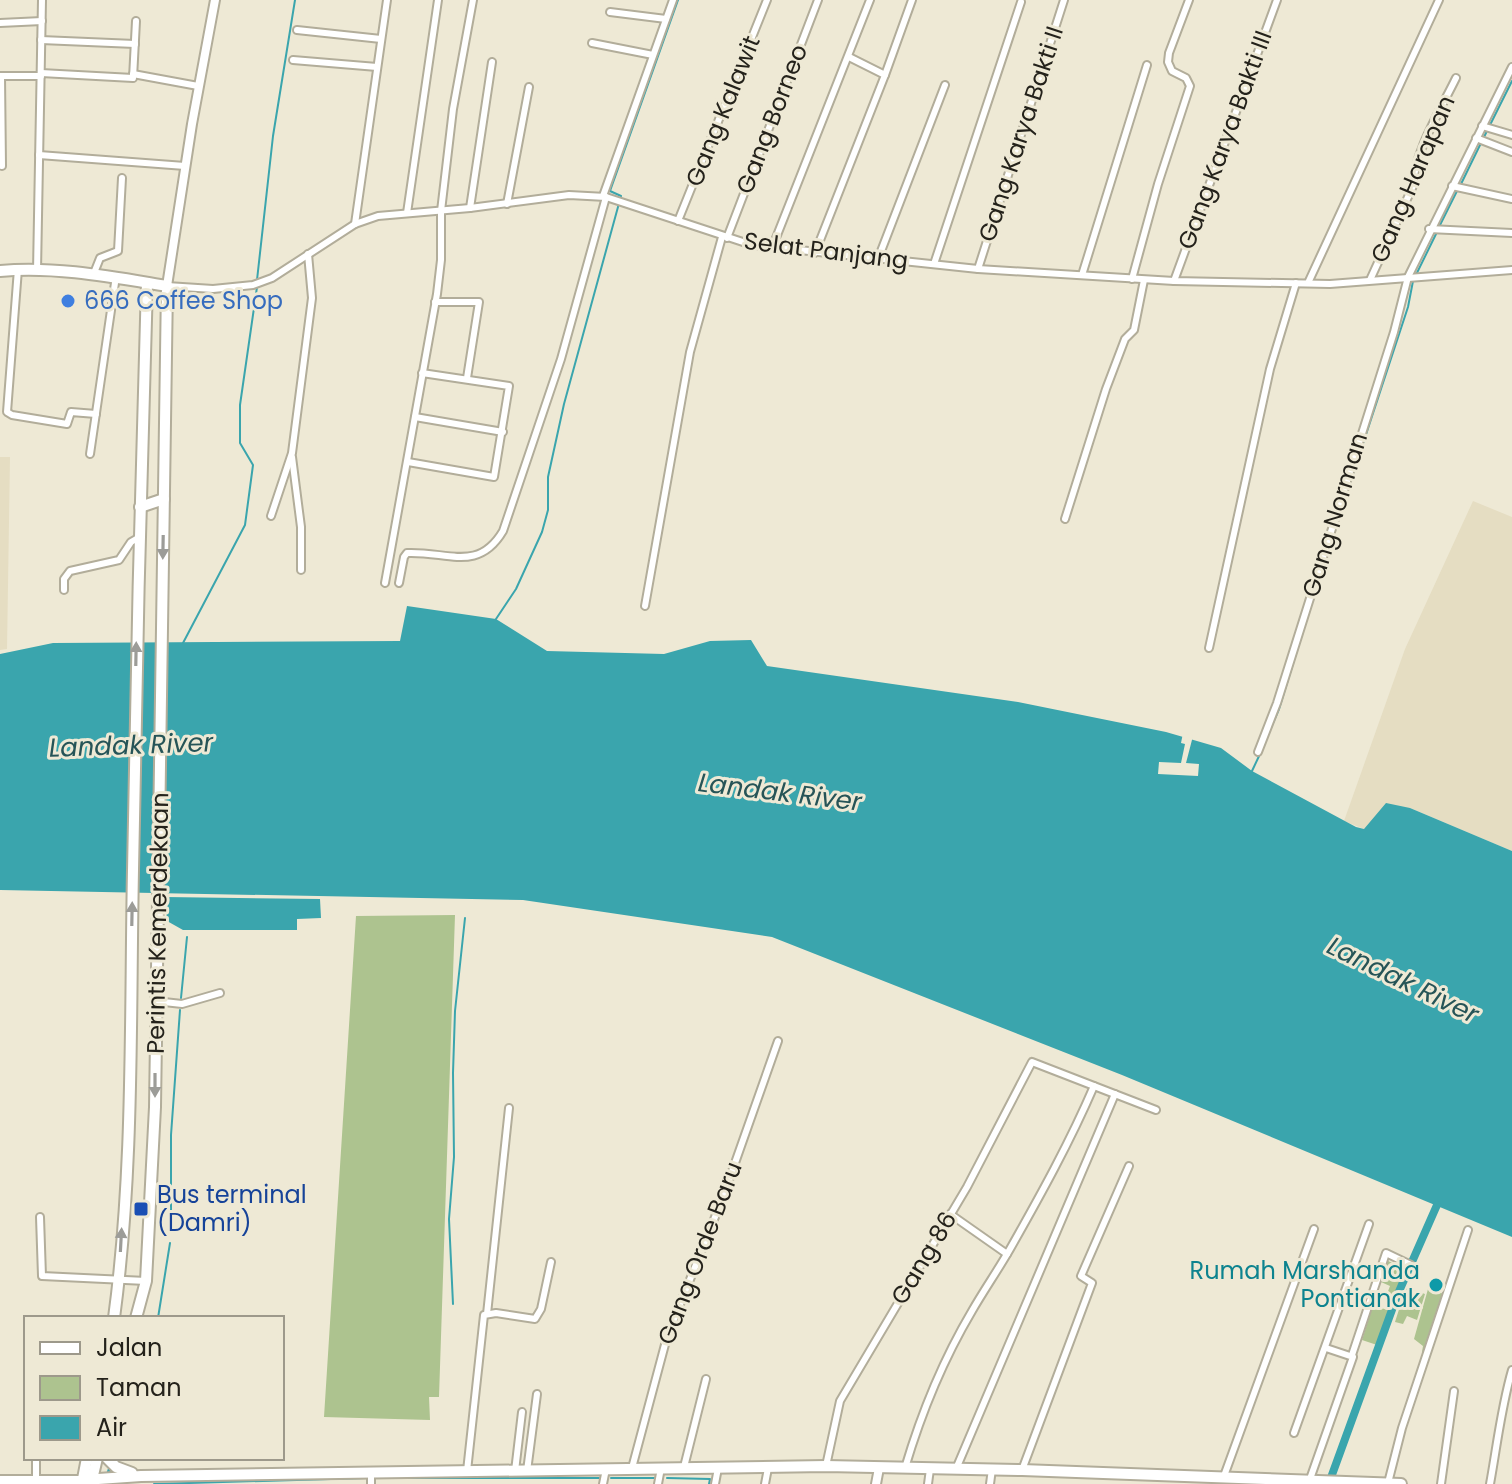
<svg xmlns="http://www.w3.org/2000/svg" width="1512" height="1484" font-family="Poppins,sans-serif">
<rect width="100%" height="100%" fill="#eee9d5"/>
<g fill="#e5ddc2">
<path d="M0 457H10L7 649 0 650Z"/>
<path d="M1473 501 1512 517V851L1410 808 1364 829 1344 821 1405 649Z"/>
</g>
<g fill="#adc38f">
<path d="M455 915 439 1397H429L430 1420 324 1417 356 916Z"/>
<path d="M1388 1261 1406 1269 1394 1296 1387 1294 1390 1286 1381 1282Z"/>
<path d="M1407 1288 1425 1294 1417 1320 1407 1316 1403 1324 1395 1322 1402 1300 1419 1305 1402 1299Z"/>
<path d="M1428 1289 1444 1294 1425 1353 1422 1352 1423 1346 1414 1339Z"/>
<path d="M1373 1305 1390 1311 1377 1345 1362 1340Z"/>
</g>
<g fill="#3aa5ad">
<path d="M407 606 496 619 547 651 664 654 710 641 751 640 767 666 1018 702 1166 732 1221 748 1252 771 1356 827 1364 829 1386 803 1410 808 1512 851V1237L1122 1075 772 937 523 900 0 890V654L53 643 400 641Z"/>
<path d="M165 897 320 899 321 918 297 919V930H183L167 921Z"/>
</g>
<path fill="#eee9d5" d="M1183 733 1193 736 1186 763 1199 764 1198 776 1158 774 1159 762 1181 763 1185 744 1181 743Z"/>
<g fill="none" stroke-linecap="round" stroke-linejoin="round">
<g stroke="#3aa5ad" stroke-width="2">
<path d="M1484 137 1512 81"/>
<path d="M1461 184 1481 143"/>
<path d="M1439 227 1458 189"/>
<path d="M257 280 273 136 295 0"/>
<path d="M1350 483 1408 307 1413 281 1437 232"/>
<path d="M496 619 516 589 542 532 548 510V477L564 404 621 196 610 191 678 0"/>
<path d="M183 643 245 525 253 465 240 443V405L257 287"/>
<path d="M1267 737 1279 709 1333 534"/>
<path d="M1252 771 1260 754"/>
<path d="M181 998 187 937"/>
<path d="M171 1231V1135L180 1010"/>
<path d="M453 1304 449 1219 454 1157 453 1073 455 1011 465 918"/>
<path d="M158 1318 170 1243"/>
<path d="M377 1478H599"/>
<path d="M611 1478H657"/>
<path d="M667 1478 710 1479 709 1484"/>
<path d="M154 1484 365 1478"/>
</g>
<g stroke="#3aa5ad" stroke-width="8">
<path d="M1329 1483 1397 1296 1437 1205"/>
<path d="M107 1484 112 1469"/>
</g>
<defs>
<g id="minor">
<path d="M610 12 666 19"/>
<path d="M0 23 42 21"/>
<path d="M297 30 381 39"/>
<path d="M41 40 135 44"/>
<path d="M592 43 653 55"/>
<path d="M293 60 377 67"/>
<path d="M41 73 133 78 136 21"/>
<path d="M133 74 198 86"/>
<path d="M885 75 912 0"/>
<path d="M0 76H41"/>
<path d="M1 76 2 166"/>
<path d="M1482 126 1512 135"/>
<path d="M1476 138 1512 152"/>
<path d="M39 155 185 166"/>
<path d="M1452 186 1512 199"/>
<path d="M603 196 673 0"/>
<path d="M507 204 529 87"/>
<path d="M470 208 492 62"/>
<path d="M407 213 438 0"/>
<path d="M678 221 767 0"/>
<path d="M355 224 387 0"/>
<path d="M1429 229 1512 233"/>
<path d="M727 238 818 0"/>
<path d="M772 248 870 0"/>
<path d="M815 253 885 75 849 57"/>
<path d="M878 259 945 85"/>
<path d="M934 264 1021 2"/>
<path d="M18 269 7 412 12 415 67 424 71 412 96 414"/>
<path d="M978 269 1064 0"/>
<path d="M37 271 42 0"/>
<path d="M94 273 100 258 118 251 122 178"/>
<path d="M1082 275 1147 65"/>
<path d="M1132 279 1158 184 1190 86 1186 78 1172 71 1168 62 1169 53 1189 0"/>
<path d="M1370 280 1413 186C1414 152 1441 109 1456 78"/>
<path d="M1174 281 1277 0"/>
<path d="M1308 283 1439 0"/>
<path d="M167 286 213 289 253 285 272 278 355 224 378 216 470 208 569 195 606 197 752 245 978 269 1174 281 1330 284 1512 270"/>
<path d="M435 302H479L467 378"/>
<path d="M415 417 503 432"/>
<path d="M90 454 116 276"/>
<path d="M292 457 301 527V570"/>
<path d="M408 462 494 477 509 386 422 373"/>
<path d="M271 516 292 453 312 298 308 254"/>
<path d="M1065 519 1106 389 1125 339 1134 330 1144 280"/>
<path d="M385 583 437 294 441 260V211L453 109 473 0"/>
<path d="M399 583 404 557 407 553C447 551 478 573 503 531L561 359 606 197"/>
<path d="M64 590V579L70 571 119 560 131 542 138 538"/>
<path d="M645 606 690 352 722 237"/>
<path d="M1209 648 1270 369 1296 283"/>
<path d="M1258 752 1277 703 1394 332 1408 277 1512 67"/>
<path d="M155 1001 182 1004 220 993"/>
<path d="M950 1214 1007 1254"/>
<path d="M40 1217 42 1276 146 1281"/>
<path d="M487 1314 509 1108"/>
<path d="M1352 1355 1386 1253 1411 1265"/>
<path d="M1294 1433 1369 1224"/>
<path d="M826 1466 840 1401 967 1187 1032 1062 1156 1110"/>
<path d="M684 1467 706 1379"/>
<path d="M632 1468 667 1337 723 1197 778 1041"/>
<path d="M905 1468C921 1414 943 1360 972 1311 984 1290 998 1270 1010 1249 1040 1196 1070 1142 1094 1086"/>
<path d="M956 1469 1115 1094"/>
<path d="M1022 1470 1092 1283 1081 1276 1129 1166"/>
<path d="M467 1471 484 1315 496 1313 535 1319 541 1309 551 1262"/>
<path d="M515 1471 522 1412"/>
<path d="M527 1471 537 1394"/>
<path d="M1224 1476 1314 1229"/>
<path d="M1310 1479 1353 1357 1326 1348"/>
<path d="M36 1480V1458"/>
<path d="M1388 1483 1402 1428 1468 1230"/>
<path d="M371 1484V1472"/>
<path d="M603 1484 606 1469"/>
<path d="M658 1484 661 1468"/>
<path d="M715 1484 718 1468"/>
<path d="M765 1484 768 1468"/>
<path d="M928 1484 930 1469"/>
<path d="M990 1484 992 1469"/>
<path d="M1441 1484 1454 1391"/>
<path d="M1490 1484C1497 1446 1501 1408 1512 1370"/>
</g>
<g id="tertiary">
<path d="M167 286 192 124 215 0"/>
<path d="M0 1480H83"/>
<path d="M876 1484 879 1468"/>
</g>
<g id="primary">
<path d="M107 1458 116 1467 132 1473"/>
<path d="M84 1480 141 1476 826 1466 1022 1470 1401 1484"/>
</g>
<g id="trunk">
<path d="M0 271C56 266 112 277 167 286L155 1107 146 1281 136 1318"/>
<path d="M140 507 164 499"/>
<path d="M114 1318C134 1170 130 1019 133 870 136 674 141 479 147 283"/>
<path d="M82 1484 87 1458"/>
<path d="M91 1484 97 1458"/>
</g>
</defs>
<use href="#minor" stroke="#b2ad9a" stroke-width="10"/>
<use href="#tertiary" stroke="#b2ad9a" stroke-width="12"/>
<use href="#primary" stroke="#b2ad9a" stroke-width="14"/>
<use href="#trunk" stroke="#b2ad9a" stroke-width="14"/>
<use href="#minor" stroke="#fff" stroke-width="6"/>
<use href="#tertiary" stroke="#fff" stroke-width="8"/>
<use href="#primary" stroke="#fff" stroke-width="10"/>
<use href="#trunk" stroke="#fff" stroke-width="10"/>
</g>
<defs><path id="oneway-solid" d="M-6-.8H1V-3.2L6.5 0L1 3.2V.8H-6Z" transform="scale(2)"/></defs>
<g fill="#9c9c98">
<use href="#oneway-solid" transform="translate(163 547) rotate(91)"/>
<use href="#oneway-solid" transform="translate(136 654) rotate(-89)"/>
<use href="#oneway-solid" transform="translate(132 914) rotate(-89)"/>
<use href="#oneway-solid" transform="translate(155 1085) rotate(90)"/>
<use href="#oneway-solid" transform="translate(121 1240) rotate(-87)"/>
</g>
<circle fill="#3f7fe0" stroke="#eee9d5" stroke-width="3" cx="68" cy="301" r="8"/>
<rect fill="#1a4fb4" stroke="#eee9d5" stroke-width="3" x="133" y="1201" width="16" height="16" rx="4"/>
<circle fill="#0f9aa8" stroke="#eee9d5" stroke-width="3" cx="1436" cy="1285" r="8"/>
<g text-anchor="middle" stroke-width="6" stroke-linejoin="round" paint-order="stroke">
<g font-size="24" fill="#24221b" stroke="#eee9d5">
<text transform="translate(723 111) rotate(-68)" y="8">Gang Kalawit</text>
<text transform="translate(772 119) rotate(-69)" y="8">Gang Borneo</text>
<text transform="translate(1021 134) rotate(-72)" y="8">Gang Karya Bakti II</text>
<text transform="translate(1225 140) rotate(-70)" y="8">Gang Karya Bakti III</text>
<text transform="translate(1413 179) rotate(-67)" y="8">Gang Harapan</text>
<text transform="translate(826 251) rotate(7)" y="8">Selat Panjang</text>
<text transform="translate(1335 515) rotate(-73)" y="8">Gang Norman</text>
<text transform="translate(158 923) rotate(-89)" y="8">Perintis Kemerdekaan</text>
<text transform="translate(700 1253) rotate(-69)" y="8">Gang Orde Baru</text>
<text transform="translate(924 1258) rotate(-59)" y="8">Gang 86</text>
</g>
<g font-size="24" fill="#366cbe" stroke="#eee9d5" text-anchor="start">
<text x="84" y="309">666 Coffee Shop</text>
</g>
<g font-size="24" fill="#164399" stroke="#eee9d5" text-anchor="start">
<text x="157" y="1203">Bus terminal<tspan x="157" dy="28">(Damri)</tspan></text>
</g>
<g font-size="24" fill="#0d838f" stroke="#eee9d5" text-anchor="end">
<text x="1420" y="1279">Rumah Marshanda<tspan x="1420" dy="28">Pontianak</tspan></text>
</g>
<g font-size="26" font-style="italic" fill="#265457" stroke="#eee9d5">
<text transform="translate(131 745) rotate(-2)" y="9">Landak River</text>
<text transform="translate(780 792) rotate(7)" y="9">Landak River</text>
<text transform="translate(1403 980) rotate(26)" y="9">Landak River</text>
</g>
</g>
<rect x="24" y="1316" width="260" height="144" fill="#eee9d5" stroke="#9d998b" stroke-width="2"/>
<rect x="40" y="1342" width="40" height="12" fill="#ffffff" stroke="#9d998b" stroke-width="2"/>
<text x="96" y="1356" font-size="24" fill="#24221b">Jalan</text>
<rect x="40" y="1376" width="40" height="24" fill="#adc38f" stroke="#9d998b" stroke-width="2"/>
<text x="96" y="1396" font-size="24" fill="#24221b">Taman</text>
<rect x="40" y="1416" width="40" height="24" fill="#3aa5ad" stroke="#9d998b" stroke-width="2"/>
<text x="96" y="1436" font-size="24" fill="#24221b">Air</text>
</svg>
